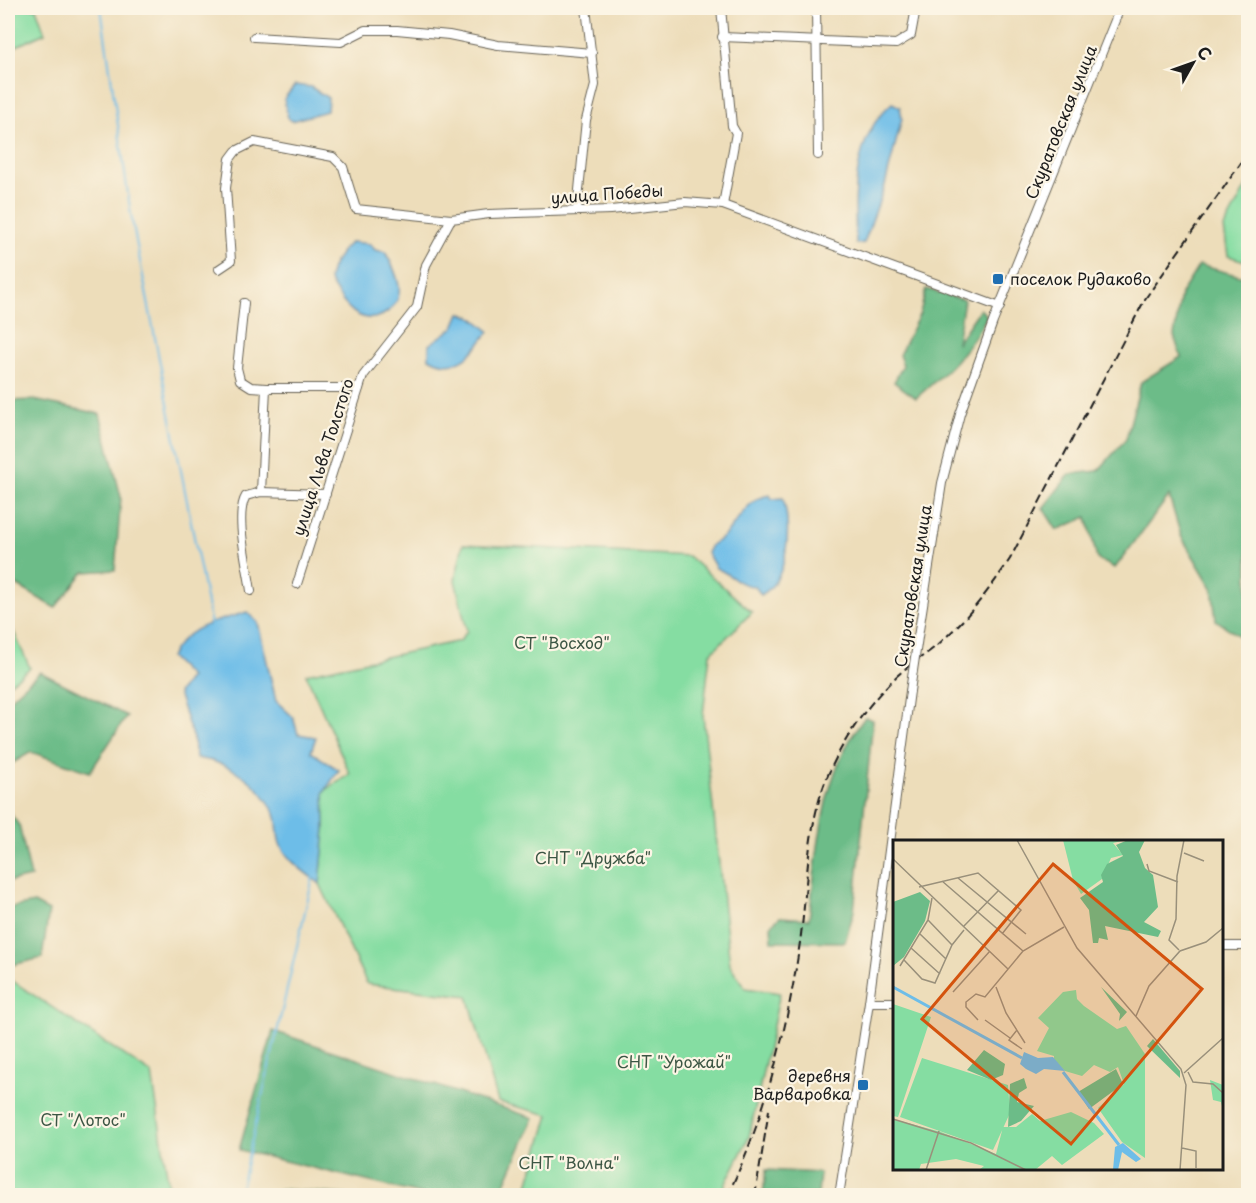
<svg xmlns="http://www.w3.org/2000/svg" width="1256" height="1203" font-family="'Playpen Sans',sans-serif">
<rect width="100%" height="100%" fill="#fcf5e5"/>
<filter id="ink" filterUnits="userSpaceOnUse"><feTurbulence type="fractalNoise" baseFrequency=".0167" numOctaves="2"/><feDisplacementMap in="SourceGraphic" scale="12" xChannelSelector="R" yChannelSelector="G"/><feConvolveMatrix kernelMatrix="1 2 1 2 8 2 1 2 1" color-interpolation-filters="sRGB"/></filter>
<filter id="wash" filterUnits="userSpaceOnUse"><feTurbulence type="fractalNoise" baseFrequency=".008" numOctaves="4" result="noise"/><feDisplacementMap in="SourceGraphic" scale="24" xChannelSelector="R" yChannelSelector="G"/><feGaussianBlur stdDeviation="1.35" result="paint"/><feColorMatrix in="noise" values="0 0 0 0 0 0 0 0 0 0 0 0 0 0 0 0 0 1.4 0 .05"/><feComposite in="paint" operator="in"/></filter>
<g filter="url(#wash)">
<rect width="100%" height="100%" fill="#edddba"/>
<g fill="#85dda2" stroke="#507c5f" stroke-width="1.5">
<path d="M8 8H36L45 33 8 50Z"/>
<path d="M1248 183V262L1228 256 1224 228Z"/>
<path d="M463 544 688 556 752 612 710 654 703 715 730 965 745 988 780 993 749 1137 720 1195H525L549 1115 498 1102 468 996 367 984 320 884 325 828 324 791 350 774 306 674 460 641 467 631 455 580Z"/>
<path d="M8 619 30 668 8 685Z"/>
<path d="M8 978 152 1074 170 1195H8Z"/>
<path d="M280 1189 346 1195H276Z"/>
</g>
<g fill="#6cbc88" stroke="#446c52" stroke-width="1.5">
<path d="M1199 265 1248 278V642L1216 620 1212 588 1181 536 1169 496 1115 568 1097 559 1087 517 1057 530 1043 508 1070 474 1098 471 1126 439 1141 382 1181 357 1174 336 1181 294Z"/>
<path d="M926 289 964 300 957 343 980 309 987 316C968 353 946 372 916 398L894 382 903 365 899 355 920 313Z"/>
<path d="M34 400 100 414 121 497 115 570 84 572 55 608 8 580V401Z"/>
<path d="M40 672 127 716 90 772 31 752 8 766V701Z"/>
<path d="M865 717 873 720 854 911 845 942 772 941 771 925 780 917 809 919C818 849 820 775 865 717Z"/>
<path d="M8 811 19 825 31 877 8 882Z"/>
<path d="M34 903 49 911 42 958 8 966V908Z"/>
<path d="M273 1031 534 1118 500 1195H424L239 1150Z"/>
<path d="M766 1170 820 1173 818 1195H763Z"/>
</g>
<g fill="#6dbde8" stroke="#446c82" stroke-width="1.5">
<path d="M295 85 311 87 328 98 327 111 292 121 288 118 284 99Z"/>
<path d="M892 103 900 107 902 118 885 185 864 243 856 244C854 195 852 138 892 103Z"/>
<path d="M351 242 370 244 375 250 385 252C391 262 397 274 399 286 402 305 381 323 363 317 348 313 336 292 329 280 331 265 340 252 351 242Z"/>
<path d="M460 313 472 317 489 331C474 352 458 375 429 358V345L454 327Z"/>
<path d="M770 495 772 499 783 498C791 526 790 579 761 595L755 586C738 586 731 574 716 568L707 553 711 545C736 534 740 500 770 495Z"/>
<path d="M247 612 258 623 276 701 293 717 298 734 316 737 311 752 339 770 324 792 325 828 320 884C306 873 289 862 281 846 276 837 279 823 275 814 260 782 230 762 196 758L194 742 178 693 190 677 170 657C186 625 216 622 247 612Z"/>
</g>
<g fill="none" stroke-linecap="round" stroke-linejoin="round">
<g stroke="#6dbde8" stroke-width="2">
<path d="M101 8 131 215 211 624"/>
<path d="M239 1196 313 877"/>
</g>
</g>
</g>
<g filter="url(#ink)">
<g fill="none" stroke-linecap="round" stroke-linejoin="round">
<defs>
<g id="minor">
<path d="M721 8 732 126 736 133 723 205"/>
<path d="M816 8 818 155"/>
<path d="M254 37 341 42 365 30H397L449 35 498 45 592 53"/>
<path d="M722 37 896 44 911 35 916 8"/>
<path d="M577 210 586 120 595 85 586 8"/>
<path d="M219 269 231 261 226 188 230 159 236 151 254 142 333 157 343 167 356 209 451 219 489 214 611 210 685 202 723 205 1000 307"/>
<path d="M244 303 237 368 240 380 251 387 266 388 261 492"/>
<path d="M266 388H359"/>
<path d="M297 584 363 376 417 307 426 265 451 219"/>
<path d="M251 591C248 568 234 515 246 496L261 492 326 494"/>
<path d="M918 637 942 483 960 414 993 322 1120 8"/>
<path d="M1222 946H1248"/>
<path d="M869 1002H894"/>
<path d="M839 1196 869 1002 910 691"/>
</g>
</defs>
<use href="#minor" stroke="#656053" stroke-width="10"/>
<use href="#minor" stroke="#fff" stroke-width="8"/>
<g stroke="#1c1c1c" stroke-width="2" stroke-dasharray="9 4.5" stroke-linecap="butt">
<path d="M727 1196C764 1122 787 1030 799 949 808 892 805 828 828 775 844 738 868 703 898 675 912 662 930 653 944 639 970 615 991 588 1010 559L1145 299 1248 153"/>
<path d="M755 1196 769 1110"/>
</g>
<defs>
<path id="minor-bridge" d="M910 691 918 637"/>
</defs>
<use href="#minor-bridge" stroke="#656053" stroke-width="10" stroke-linecap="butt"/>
<use href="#minor-bridge" stroke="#fff" stroke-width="8"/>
</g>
</g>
<g fill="#1f6fb2" stroke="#fcf5e5" stroke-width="2">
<rect x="992" y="273" width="12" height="12" rx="3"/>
<rect x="857" y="1079" width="12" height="12" rx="3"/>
</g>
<g text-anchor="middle" stroke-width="4.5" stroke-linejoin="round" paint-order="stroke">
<g font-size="16" fill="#1c1c1c" stroke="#fcf5e5">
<text transform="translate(1061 122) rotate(-68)" y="6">Скуратовская улица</text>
<text transform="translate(607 194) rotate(-4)" y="6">улица Победы</text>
<text transform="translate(323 457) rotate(-72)" y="6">улица Льва Толстого</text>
<text transform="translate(913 586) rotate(-81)" y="6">Скуратовская улица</text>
</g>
<g font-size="16" fill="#1c1c1c" stroke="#fcf5e5" text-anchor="start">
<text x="1010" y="285">поселок Рудаково</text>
<text x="851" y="1082" text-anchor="end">деревня<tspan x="851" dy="18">Варваровка</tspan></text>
</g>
<g font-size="16" fill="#3c5644" stroke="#fcf5e5">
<text x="562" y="649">СТ "Восход"</text>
<text x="593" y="864">СНТ "Дружба"</text>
<text x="674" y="1068">СНТ "Урожай"</text>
<text x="83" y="1126">СТ "Лотос"</text>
<text x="569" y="1169">СНТ "Волна"</text>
</g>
</g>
<g transform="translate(893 840)">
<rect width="330" height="330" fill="#edddba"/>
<path d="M170 0H233L220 3 230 15 218 18 209 39 188 54 180 40ZM183 150 184 159 191 166 224 189 233 186 252 214V318L229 302 205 268 231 244 225 227 217 232 201 225 189 236 172 231 161 221V216L144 211 156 188 145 178 170 152ZM0 164 38 177 5 277 0 276ZM29 218 115 245 117 273 100 310 7 277ZM317 240 330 245V270L328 262 320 260ZM178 272 201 283 211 294 169 325 159 316 142 330H86L91 326 63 319 28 324 26 330H0V279L48 292 103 314 110 287H123L139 274 147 281Z" fill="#85dda2"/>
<path d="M235 0H252L246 12 252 28 260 35 265 67 251 82 268 91 265 97 212 86 215 100 206 98 205 103H200L196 70 187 58 210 42 208 35 214 24 230 16 223 5ZM27 52 37 61 32 81 11 117 0 126V62ZM208 147 234 172 226 181 227 174ZM260 199 287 231V238L254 206ZM91 210 112 224 110 235 98 240 74 230ZM223 229 230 244 196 269 185 252ZM131 238 134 248 126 253 124 262 141 266 128 281 115 287 117 244Z" fill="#6cbc88"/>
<path d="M131 212 145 218 160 217 172 231 151 229 143 234 133 229 127 224ZM230 303 248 319 243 322 229 312 225 330H220L222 307Z" fill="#6dbde8"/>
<path fill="none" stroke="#6dbde8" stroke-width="3" d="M0 147 129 218M170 232 226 305"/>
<path fill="none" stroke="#99907b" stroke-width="1.5" d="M124 0 184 108 288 229 293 245 287 330M291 13 311 21M0 19 115 129M254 24 256 31 285 42M65 38 133 94M49 41 130 111M26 47 85 33 128 70 109 94M35 80 59 105M70 87 106 50M27 94 53 119M18 108 47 134M286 110 276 100 283 79 284 36 291 0M11 120 29 139 42 143 59 105 71 90M7 126 35 80 39 58M103 147 113 173 132 203M60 152 97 111M243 176 256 146 287 111 313 102 330 88M85 180 73 167V162L83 154 92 157 130 111 171 87M92 180 117 198M124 190 116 200 129 209M295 232 300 242 320 244 330 253M291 233 330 198M0 279 78 303 133 330M289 308 303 311V328M33 330 46 291"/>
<path fill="#d4530e" fill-opacity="0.15" stroke="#d4530e" stroke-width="3" d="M160 24 309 149 178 304 29 179Z"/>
<rect width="330" height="330" fill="none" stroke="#1c1c1c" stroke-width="3"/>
</g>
<rect width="1256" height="1203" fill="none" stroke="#fcf5e5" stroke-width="30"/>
<g transform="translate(1193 63) rotate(50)" stroke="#fcf5e5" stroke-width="4.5" paint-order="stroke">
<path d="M0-4.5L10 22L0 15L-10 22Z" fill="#1c1c1c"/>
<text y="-9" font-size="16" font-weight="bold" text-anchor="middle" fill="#1c1c1c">С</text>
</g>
</svg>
